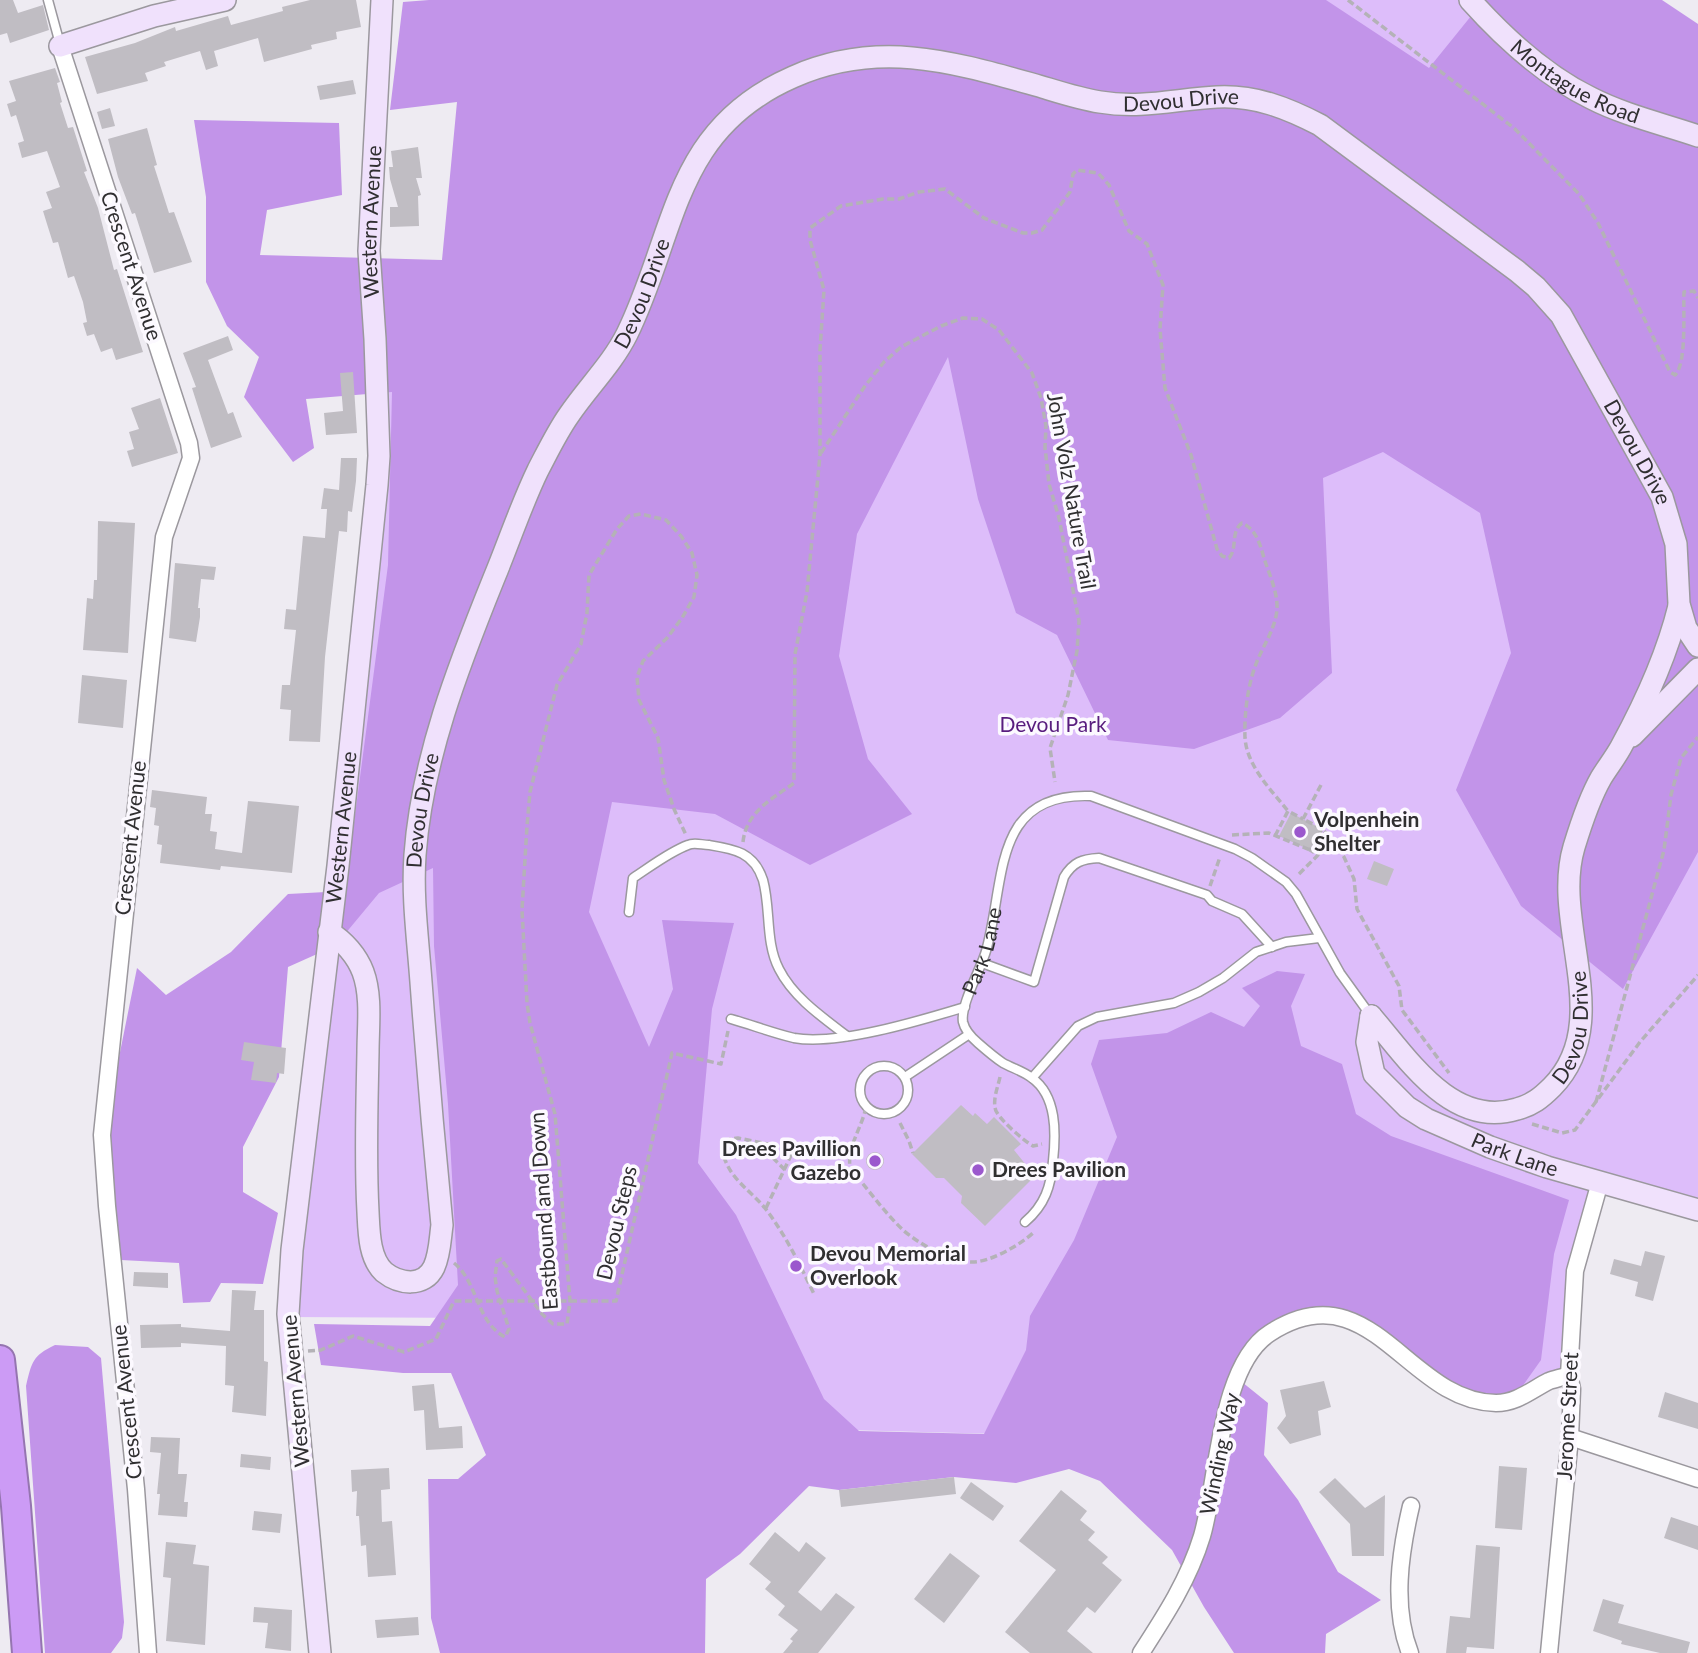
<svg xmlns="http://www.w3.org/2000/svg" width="1698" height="1653" font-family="Lato,sans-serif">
<rect width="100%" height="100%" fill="#eeebf2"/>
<path fill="#ddbdfa" d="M787 0H1470L1698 136V1210L1600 1182 1581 1243 1569 1375 1522 1397 1371 1330 1315 1317 1252 1352 1221 1440 507 1421 486 1318 288 1317 377 485 375 339 626 244Z"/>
<g fill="#c294e9">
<path d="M429 0H1326L1429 68 1484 0H1662L1698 24V852L1623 989 1521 906 1456 790 1511 653 1480 513 1383 452 1323 478 1332 673 1280 718 1194 749 1108 740 1057 635 1016 613 978 499 948 357 857 534 839 656 868 759 912 814 810 865 715 814 612 802 589 912 649 1047 673 989 662 920 734 923 712 1009 698 1163 736 1215 824 1399 859 1431 984 1434 1026 1350 1030 1316 1074 1240 1117 1137 1091 1064 1099 1040 1167 1033 1211 1012 1244 1027 1260 1006 1242 988 1277 971 1305 974 1291 1006 1301 1046 1342 1064 1356 1114 1391 1136 1569 1200 1554 1254 1541 1360 1512 1401 1466 1399 1401 1353 1328 1316 1269 1334 1237 1378 1268 1403 1264 1455 1298 1500 1338 1572 1381 1600 1326 1634 1325 1653H1234L1204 1607 1172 1550 1100 1481 1069 1469 1016 1483 954 1477 839 1490 809 1486 740 1554 706 1579 705 1653H440L431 1618 428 1479H458L486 1455 451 1373H403L321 1365 314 1324 430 1326 458 1285 448 1104 434 946 433 868 379 893 335 946 288 967 279 1077 243 1147V1192L278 1213 263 1284 221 1283 210 1302 183 1303 179 1263 121 1260 107 1159 114 1082 137 968 166 995 231 952 288 894 345 891 388 565 392 392 306 399 314 448 293 462 244 397 259 357 227 326 206 282V197L194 120 339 123 342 195 267 210 260 255 442 260 457 102 390 110 403 2Z"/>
<path d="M55 1345 88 1347 101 1358 124 1622 122 1638 111 1653H45L26 1386C32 1362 32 1356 55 1345Z"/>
</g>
<g fill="#c0bdc3">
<path d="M0 0H13L18 13 43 5 49 30 10 43 7 33 0 35Z"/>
<path d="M310 0H356L361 27 336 32 337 39 311 45 312 49 264 62 258 38 214 51 218 66 206 70 200 51 164 62 166 66 145 73 148 81 97 94 85 57 135 43 175 27 176 31 228 16 231 25 283 11 282 7Z"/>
<path d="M55 68 60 82 57 83 62 102 60 103 68 128 73 127 87 171 84 172 98 208 114 270 117 269 143 352 116 360 112 348 101 352 94 334 87 336 83 323 87 322 83 302 74 276 68 278 58 242 53 243 47 224 43 211 52 208 46 192 60 187 47 151 22 158 18 143 24 141 16 115 11 117 7 104 16 101 9 81Z"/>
<path d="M353 80 356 94 320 100 317 86Z"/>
<path d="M110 108 115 126 102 129 97 112Z"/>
<path d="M147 128 157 165 154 166 169 213 174 212 192 262 154 273 135 213 132 214 118 177 108 139Z"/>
<path d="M418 147 422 178H416L421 195 418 196 419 226 390 227V207H398L390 179 389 167H393L391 151Z"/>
<path d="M228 336 233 350 208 360 228 414 233 412 242 437 211 448 192 388 196 387 183 353Z"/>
<path d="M353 372 357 433 326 435 324 413 343 411 340 373Z"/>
<path d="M160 398 178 453 132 467 127 451 134 449 129 432 139 429 131 408Z"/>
<path d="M341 458H357L356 481 352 512 348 511 347 532 339 531 325 657 320 742 289 741 291 710 280 709 282 685H290L296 630 284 629 286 609 296 610 303 536 325 538 327 509H321L324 488 339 490Z"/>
<path d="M98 521 135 523 128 653 83 650 87 598 93 599 94 580H97Z"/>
<path d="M175 563 216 567 214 580 201 579 198 608H200V617L196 642 169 638Z"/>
<path d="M82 675 127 680 123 728 78 723Z"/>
<path d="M152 790 207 797 205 814H212L210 831 217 832 215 849 242 853 248 801 299 806 292 873 221 866 220 870 160 863 162 845 157 844 159 826 154 825 156 808 150 807Z"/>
<path d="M1291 813 1322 829 1310 850 1279 836Z"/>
<path d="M1374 861 1394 869 1387 886 1367 879Z"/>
<path d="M244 1042 286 1048 284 1074 277 1073 276 1083 251 1080 254 1062 241 1060Z"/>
<path d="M961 1105 973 1116 975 1113 987 1124 994 1117 1021 1144 1014 1150 1035 1176 985 1226 961 1203 962 1196 944 1178H936L912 1154Z"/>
<circle cx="875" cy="1161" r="9"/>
<path d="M1645 1251 1665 1256 1653 1301 1635 1296 1638 1282 1610 1274 1614 1259 1641 1266Z"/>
<path d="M134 1272 168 1273V1288L133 1286Z"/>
<path d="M232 1290 256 1291 254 1310H264V1361L268 1362 266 1416 232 1412 234 1386 225 1385 226 1346 181 1343V1347L141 1348 140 1325 181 1324V1327L230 1331Z"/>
<path d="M1324 1381 1331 1407 1318 1411 1321 1435 1290 1444 1277 1428 1286 1416 1280 1390Z"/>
<path d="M434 1384 439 1428 462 1426 463 1448 426 1450 424 1410 414 1411 412 1386Z"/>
<path d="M1665 1392 1698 1403V1429L1658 1417Z"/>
<path d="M151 1437 180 1438 178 1474H187L184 1502H188L187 1517 158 1515 160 1494H157L161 1453 150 1452Z"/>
<path d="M241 1454 271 1457 270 1470 240 1467Z"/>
<path d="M1499 1466 1527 1468 1522 1530 1495 1528Z"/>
<path d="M389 1468 390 1489 381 1490 382 1522 392 1521 396 1575 368 1577 366 1545 361 1546 359 1516H356L357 1491 352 1492 351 1470Z"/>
<path d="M954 1477 956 1494 841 1507 839 1490Z"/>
<path d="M1335 1478 1365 1508 1385 1495 1384 1556H1352L1350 1524 1319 1492Z"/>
<path d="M971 1482 1004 1506 993 1521 960 1498Z"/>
<path d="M1061 1490 1087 1511 1080 1520 1095 1532 1088 1540 1108 1557 1102 1563 1122 1580 1095 1613 1087 1607 1067 1631 1093 1653H1030L1005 1632 1056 1570 1019 1541Z"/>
<path d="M254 1511 282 1514 280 1533 252 1530Z"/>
<path d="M1671 1517 1698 1526V1550L1664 1538Z"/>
<path d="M775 1532 799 1552 806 1542 826 1558 798 1592 821 1611 836 1593 855 1607 818 1653H783L793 1641 790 1639 798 1630 778 1615 785 1606 765 1589 771 1582 749 1564Z"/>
<path d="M166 1542 196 1545 193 1564 209 1566 205 1645 166 1641 171 1578 163 1577Z"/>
<path d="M1476 1545 1500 1547 1494 1649 1467 1647 1466 1653H1446L1450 1616 1470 1618Z"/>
<path d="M950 1553 980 1576 944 1623 914 1599Z"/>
<path d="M1603 1599 1624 1605 1618 1623 1690 1642 1687 1653H1660L1621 1644 1622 1641 1593 1631Z"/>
<path d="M254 1607 292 1610 291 1651 265 1648 268 1623 253 1622Z"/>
<path d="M418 1617 419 1635 377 1638 375 1620Z"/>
</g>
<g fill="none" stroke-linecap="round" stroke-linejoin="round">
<defs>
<g id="lane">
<path d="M48 0 60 44"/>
<path d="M629 912 633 878C650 867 669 852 688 845 694 842 702 845 709 845 734 849 754 852 763 880 771 909 765 942 779 969 793 997 822 1017 847 1036"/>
<path d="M982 963 1034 982 1064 877C1073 862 1082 859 1099 858L1207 895 1212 901 1242 914 1272 947"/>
<path d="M731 1019C752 1025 773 1033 794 1038 838 1046 922 1020 965 1007"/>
<circle cx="884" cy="1090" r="24"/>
<path d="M905 1077 968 1035"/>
<path d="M1032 1078 1078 1026 1097 1017 1174 1003 1199 992 1223 978 1256 952 1286 942 1319 938"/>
<path id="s1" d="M1025 1222C1045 1205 1051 1186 1053 1161 1056 1133 1057 1096 1032 1078 1023 1071 1012 1068 1003 1063 994 1057 986 1050 978 1043 971 1037 965 1031 963 1022 960 1005 981 969 986 951 1006 881 991 792 1091 796L1235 849 1252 858 1286 882 1296 894 1340 973 1371 1016"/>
</g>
<g id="street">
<path d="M60 46 189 443 191 458 164 537 102 1135 107 1206 136 1489 148 1653"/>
<path d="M1570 1437 1698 1479"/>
<path d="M1141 1653C1165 1616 1189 1579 1202 1536 1218 1482 1219 1365 1270 1333 1371 1268 1407 1402 1496 1403 1517 1403 1531 1390 1549 1381 1555 1379 1563 1377 1569 1375"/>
<path d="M1410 1653C1392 1607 1400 1553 1411 1506"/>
<path d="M1549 1653 1570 1437 1572 1389 1569 1375 1575 1271 1600 1182"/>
</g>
<g id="secondary">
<path id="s2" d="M1470 0C1505 39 1544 75 1591 98 1624 115 1663 124 1698 136"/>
<path d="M60 46 154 16 225 0"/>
<path d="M1632 736 1698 669"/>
<path id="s3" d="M329 932C344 941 357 956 363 972 372 996 368 1027 368 1052 367 1105 365 1159 368 1212 369 1232 369 1258 384 1272 399 1284 424 1288 434 1267 440 1254 440 1239 442 1225 434 1144 427 1063 421 982 418 940 412 897 415 855 422 759 458 667 494 578 509 542 521 505 538 470 548 451 557 432 569 415 588 387 612 364 627 334 677 232 672 130 793 77 879 39 953 62 1039 86 1059 92 1080 99 1100 102 1142 109 1177 99 1217 97 1255 95 1287 108 1320 125L1517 271 1536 287 1561 315 1662 497 1676 544 1679 604 1686 628 1698 646"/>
<path id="s4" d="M1371 1016C1408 1059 1452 1129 1517 1109 1532 1105 1541 1098 1552 1087 1616 1022 1551 924 1574 847 1581 824 1589 799 1601 778 1607 768 1615 758 1621 747 1645 703 1667 655 1679 606"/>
<path id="s5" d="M1371 1016 1367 1042 1374 1074 1407 1107 1426 1119 1490 1147 1547 1167 1698 1210"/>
<path id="s6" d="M320 1653 288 1314 292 1250 338 866 377 485 379 456 375 339 369 251 382 0"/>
</g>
<path id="highway" d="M0 1360 16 1506 27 1653"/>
</defs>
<use href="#lane" stroke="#9b989e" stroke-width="11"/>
<use href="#street" stroke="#9b989e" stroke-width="19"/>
<use href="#secondary" stroke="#9b989e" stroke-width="24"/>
<use href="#highway" stroke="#9575b0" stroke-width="32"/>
<g stroke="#b4b2b7" stroke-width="3.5" stroke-dasharray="7 3.5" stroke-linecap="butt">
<path d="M1348 0 1515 129 1579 194 1598 223 1670 372 1675 375C1687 364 1683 309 1684 292L1694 291 1698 298"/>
<path d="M821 453 865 386 884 362 901 347 941 326 963 318 982 319 999 330 1032 373 1041 398 1046 426 1045 447 1049 484 1059 518 1079 621 1077 651 1068 695 1050 748 1055 782"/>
<path d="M1321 785 1303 819 1322 829 1331 838 1344 857 1354 879 1357 909 1399 986 1402 1010 1449 1073"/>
<path d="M1232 835 1269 833 1310 850"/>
<path d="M1275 836 1288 811 1303 819"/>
<path d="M743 842C746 812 772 799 794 783L795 654 807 592 820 455V350L824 290 810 240V228L841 206 883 199H899L919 192 945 189 984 218 1023 233H1032L1042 230 1070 192 1073 174 1077 170 1098 173 1109 185 1129 231 1147 244 1163 285 1160 329 1165 388 1191 455 1217 549 1222 556 1229 558C1238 548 1230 532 1242 523 1256 529 1260 544 1264 558 1269 574 1278 592 1277 610 1275 628 1265 643 1258 659 1248 682 1244 713 1245 738 1247 766 1271 790 1288 811"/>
<path d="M1299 874 1318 855 1310 850 1322 829"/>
<path d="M1210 886 1220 857"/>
<path d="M1000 1077C998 1087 992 1100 996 1111 1001 1121 1023 1140 1033 1146L1042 1144"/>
<path d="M1596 1102 1664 850 1671 795 1681 758 1698 737"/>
<path d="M866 1107C862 1128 847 1146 850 1168 867 1188 884 1212 903 1230 919 1244 949 1261 971 1262 989 1263 1020 1245 1033 1233"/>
<path d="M900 1123 909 1141 913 1153"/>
<path d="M1532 1124 1562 1133 1575 1130 1640 1042 1698 975"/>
<path d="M785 1170 772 1157 773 1145 738 1138 730 1139 722 1150C729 1181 751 1189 768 1212 787 1238 800 1265 814 1294"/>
<path d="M766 1208 794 1149 849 1156"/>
<path d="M454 1263C478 1282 476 1322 505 1337L509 1329 497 1291 495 1277 497 1261 501 1259 542 1314 553 1324H567L570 1301 555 1114 530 1023 527 1003 522 910 527 826 530 792 557 685 581 644 587 613 589 575 617 529 629 516 641 514 666 520 681 536 692 553 697 575 694 597 682 618 667 638 643 661 637 677 639 700 658 738 664 780 674 809 686 835"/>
<path d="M308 1351 321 1350 353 1336 404 1352 436 1339 454 1301H616L672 1053 721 1064 728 1031"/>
</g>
<use href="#lane" stroke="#fff" stroke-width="8"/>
<use href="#street" stroke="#fff" stroke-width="16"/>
<use href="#secondary" stroke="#f0e1fc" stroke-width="21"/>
<use href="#highway" stroke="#cc9bf5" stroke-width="28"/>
</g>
<g fill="#9b58cd" stroke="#fcf9ff" stroke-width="2.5">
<circle cx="1300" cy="832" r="7"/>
<circle cx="875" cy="1161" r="7"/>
<circle cx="978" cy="1170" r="7"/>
<circle cx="796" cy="1266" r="7"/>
</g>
<g text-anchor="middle" stroke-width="7" stroke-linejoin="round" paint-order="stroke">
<g font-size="21" fill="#302f31" stroke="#fcf9ff">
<text dy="7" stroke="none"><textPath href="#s2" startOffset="135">Montague Road</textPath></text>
<text dy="7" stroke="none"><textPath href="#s3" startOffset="2112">Devou Drive</textPath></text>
<text dy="7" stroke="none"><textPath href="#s6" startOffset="1438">Western Avenue</textPath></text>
<text transform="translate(131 266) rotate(72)" y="7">Crescent Avenue</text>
<text dy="7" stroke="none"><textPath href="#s3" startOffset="1442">Devou Drive</textPath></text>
<text dy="7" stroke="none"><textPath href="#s3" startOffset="2721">Devou Drive</textPath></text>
<text transform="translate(1071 491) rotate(80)" y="7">John Volz Nature Trail</text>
<text dy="7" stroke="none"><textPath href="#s3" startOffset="875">Devou Drive</textPath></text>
<text dy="7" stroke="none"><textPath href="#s6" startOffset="830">Western Avenue</textPath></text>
<text transform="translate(131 838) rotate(-84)" y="7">Crescent Avenue</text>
<text dy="7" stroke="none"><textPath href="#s1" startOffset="324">Park Lane</textPath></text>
<text dy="7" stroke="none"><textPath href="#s4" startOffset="292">Devou Drive</textPath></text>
<text dy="7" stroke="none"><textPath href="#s5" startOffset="224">Park Lane</textPath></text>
<text transform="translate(544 1211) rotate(-94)" y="7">Eastbound and Down</text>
<text transform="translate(617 1223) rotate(-77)" y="7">Devou Steps</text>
<text transform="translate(296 1391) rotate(-95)" y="7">Western Avenue</text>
<text transform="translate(127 1402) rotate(-96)" y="7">Crescent Avenue</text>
<text transform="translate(1568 1416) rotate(-87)" y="7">Jerome Street</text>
<text transform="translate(1220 1454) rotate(-78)" y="7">Winding Way</text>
</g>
<g font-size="21" fill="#581c7e" stroke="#fcf9ff">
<text x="1053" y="732">Devou Park</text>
</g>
<g font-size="21" font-weight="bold" fill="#302f31" stroke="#fcf9ff" text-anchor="start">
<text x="1314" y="827">Volpenhein<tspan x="1314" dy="24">Shelter</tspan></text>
<text x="861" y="1156" text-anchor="end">Drees Pavillion<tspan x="861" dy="24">Gazebo</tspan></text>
<text x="992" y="1177">Drees Pavilion</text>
<text x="810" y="1261">Devou Memorial<tspan x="810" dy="24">Overlook</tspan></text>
</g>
</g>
</svg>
